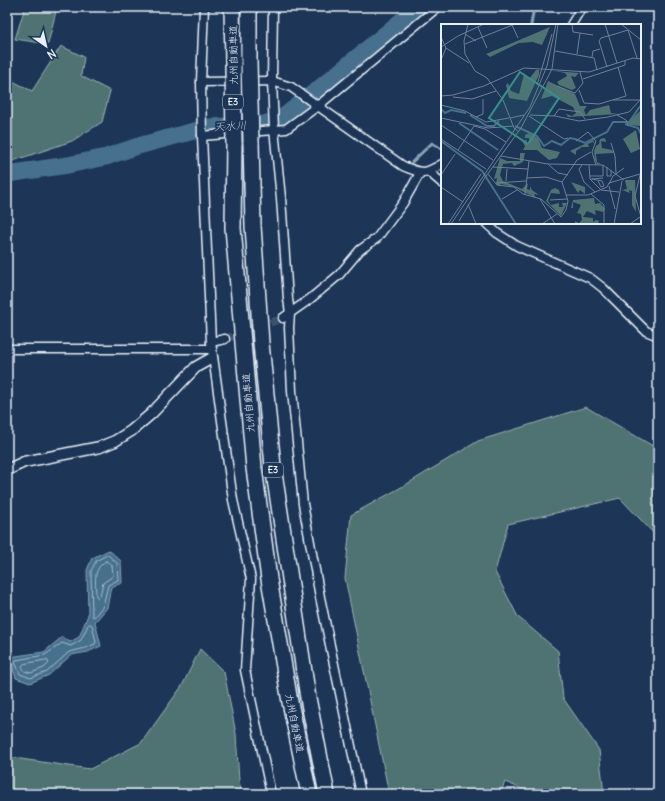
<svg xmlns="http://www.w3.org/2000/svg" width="665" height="801" font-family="Delius,'Klee One',sans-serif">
<rect width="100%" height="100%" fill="#1d3557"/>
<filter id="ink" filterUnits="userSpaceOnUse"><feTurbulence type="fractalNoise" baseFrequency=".025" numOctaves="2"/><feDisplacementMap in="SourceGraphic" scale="8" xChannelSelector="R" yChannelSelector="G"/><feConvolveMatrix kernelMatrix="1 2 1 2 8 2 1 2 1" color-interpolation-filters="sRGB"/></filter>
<g filter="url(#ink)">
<g fill="#4f7272" stroke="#9cb2b5">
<path d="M25 7H57L48 44 15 39Z"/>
<path d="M61 46 84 57 81 76 110 91 102 122 72 141 7 163V78L32 91Z"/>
<path d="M586 407 658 449V538L620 498 508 524 495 572 518 617 558 651 563 698 599 750 604 794H534L505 782 500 794H389L345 578 351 515 407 484 478 441Z"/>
<path d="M200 649 224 672 236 734 239 781 242 794H7V757L90 769 141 743 182 686Z"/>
</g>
<path fill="#46708e" stroke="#87a4b8" d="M109 550 121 561 122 583 111 587 107 608 95 622 101 646 88 652 71 655 49 675 30 683 16 678 9 657 44 652 62 637 70 642 79 637 88 615 87 570 92 558Z"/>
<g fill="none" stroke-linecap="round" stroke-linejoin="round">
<g stroke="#a7bdce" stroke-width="1">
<path d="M108 555 117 563 118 580 108 585 103 606 95 616 93 617 92 615 91 571 96 561Z"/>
<path d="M106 561 112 565 113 576 103 583 100 596 98 598 96 596C96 582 92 569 106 561Z"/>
<path d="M90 624 92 625 96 642 95 644 86 648 69 652 47 672 31 678 20 674 15 662 16 660 45 655 62 643 71 646 81 640 88 625Z"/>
<path d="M47 660 49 663 44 668 31 673 24 671 22 666 24 664Z"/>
</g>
<g stroke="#87a4b8" stroke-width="3">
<path d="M531 25 534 7"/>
<path d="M412 162 432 143 442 149"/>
</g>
<path stroke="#46708e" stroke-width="17" d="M7 174 68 165 106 157 138 146 209 127 264 124 282 118 321 87 418 7"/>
<path stroke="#3b516f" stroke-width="8" stroke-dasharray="8 4" stroke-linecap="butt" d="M225 339 283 318"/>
<defs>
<g id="minor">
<path d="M204 7 201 82 202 136 211 342 233 500 251 579 245 670 271 794"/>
<path d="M273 7 272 81 274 129 281 198 288 299 290 313 289 328 292 391 303 504 320 597 361 794"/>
<path d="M571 25 582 7"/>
<path d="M201 82 272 81 291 87 403 166C423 174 423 175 442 164"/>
<path d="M202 136 286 129 319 105 438 7"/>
<path d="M429 172 442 183"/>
<path d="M486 223 497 233 517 246 590 278 603 288 646 331 658 336"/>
<path d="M283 318 310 299 339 275 360 250 377 238 403 203 420 173"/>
<path d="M211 342 225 339"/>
<path d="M7 349H211"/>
</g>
<path id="tertiary" d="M7 470 24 462 100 447 115 441 131 431 151 414 196 367 212 358"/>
<g id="motorway">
<path d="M232 7 233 62"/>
<path d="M249 7V62"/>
<path d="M234 142 233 228 254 468 269 579 290 702 309 794"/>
<path d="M251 142 253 226 261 343 273 466 308 698 327 794"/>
</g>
</defs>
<use href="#minor" stroke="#e8f1f8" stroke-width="11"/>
<use href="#tertiary" stroke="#e8f1f8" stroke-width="13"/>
<use href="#motorway" stroke="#e8f1f8" stroke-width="18"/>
<use href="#minor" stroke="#1d3557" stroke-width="8"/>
<use href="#tertiary" stroke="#1d3557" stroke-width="10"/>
<use href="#motorway" stroke="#1d3557" stroke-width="15"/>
<defs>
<g id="motorway-bridge">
<path d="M233 62 234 142"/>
<path d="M249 62 251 142"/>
</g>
</defs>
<use href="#motorway-bridge" stroke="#e8f1f8" stroke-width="18" stroke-linecap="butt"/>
<use href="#motorway-bridge" stroke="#1d3557" stroke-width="15"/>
</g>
</g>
<g text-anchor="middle" stroke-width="3.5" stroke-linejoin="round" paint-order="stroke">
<g fill="#1d3557" stroke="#abb9c8" stroke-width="1">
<rect x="223" y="95" width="20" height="14" rx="3"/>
<rect x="263" y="463" width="20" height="14" rx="3"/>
</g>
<g font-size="9" font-weight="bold" fill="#e8f1f8">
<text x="233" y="105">E3</text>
<text x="273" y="473">E3</text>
</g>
<g font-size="10" fill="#e8f1f8" stroke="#1d3557">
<text transform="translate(233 55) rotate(-91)" y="4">九州自動車道</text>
<text transform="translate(248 403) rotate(-95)" y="4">九州自動車道</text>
<text transform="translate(295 723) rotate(79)" y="4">九州自動車道</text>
</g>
<g font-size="11" font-style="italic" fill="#afc4d3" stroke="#1d3557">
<text transform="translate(230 126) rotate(-3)" y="4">天水川</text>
</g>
</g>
<g transform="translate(441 24)">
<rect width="200" height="200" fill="#1d3557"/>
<path d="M109 3 101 21 92 18 78 19 49 33 45 30ZM95 46H98V51L86 77 68 74 65 61 67 59 70 67 78 70 83 50 88 55ZM113 47 138 49 134 53 130 52 135 64 131 66 118 61 116 58 126 52 124 49ZM107 57 134 70 139 82H146L143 86 145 91 149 86 168 81 170 89 178 90 127 93 125 90 131 92 135 89 132 83 111 72 100 75ZM199 87V102L187 101V98ZM195 106 199 125 190 129 182 115ZM88 109 97 114 101 124 119 128 116 134 108 136 96 126H82L84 122 81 117 85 116 87 121 89 119 88 114H84V111ZM164 114 165 118 160 117 161 124 171 126 173 129 155 130 156 138 160 140H156L154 136 153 127 155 122 152 118 147 120 148 123H141L135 127V131L129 127 152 116 155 122 158 120 159 115ZM79 129H84L82 138 73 142 71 139 62 140 59 151 62 157 81 165 87 159 86 165 89 166V162L91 166 98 171 93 170 95 174 73 163 60 160 58 162 55 160 56 154 53 155 59 134 66 137H79ZM184 156H194L195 188 191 181V167L188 166 189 169 181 166 186 165ZM130 158 144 163V170L139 166 137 169ZM114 164 118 166 119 170 110 169 107 177 110 181 118 179V183H122L121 179H126L120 192 105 177 110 166ZM153 174 154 180 159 179 164 185 162 188 154 186 155 191 146 187 142 193 152 194V198L155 196 158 197 157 200H134V197L138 199 141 196 140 190 136 189 140 181 132 178V184H130L132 176Z" fill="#4f7272"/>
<path fill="none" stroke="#46708e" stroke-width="2" d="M0 85 4 89 10 86 25 89M29 91 46 102H53L58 97M18 99 57 126M184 100 197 104 200 110M74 102 96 112 103 122 111 117 120 121 129 114 134 115M134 115 144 119 166 108 172 98H188L200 81M0 117 41 147 75 200"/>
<path fill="none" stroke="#6e8097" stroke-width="1" d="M27 0 23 17 24 30 34 47 46 54 62 76 73 104 78 108M131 0 132 8 152 11M164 0 176 39M180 0 200 16M71 1 77 14M37 3 46 24M24 10 35 17M0 13 5 24 28 39M24 20 74 0M0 23 17 12 43 0M114 27 153 34 156 46M136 30 139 9M151 33 152 27 159 25M0 36 5 24M166 43 158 17 160 14 174 10 187 6 196 34M111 45 117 0M142 55 184 41V37M96 61 111 10M116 62 134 69 142 59 139 48M138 66 143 79 158 80 185 72 177 43M0 72 12 71 43 62 83 44 148 48 192 34 200 35M12 73 31 75 55 67M172 76H199M0 81 24 87 45 98 68 94M89 91 114 92 138 97 167 93 188 88 200 75M176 91 185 96 187 102M88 92 123 115 127 114M113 92 118 85 139 88 144 95M35 93 42 90V75M0 94 47 104 72 102M69 94 83 91M0 101 52 136M0 115 45 145M135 117 147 108 155 117 151 128 155 141M170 119 174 132 175 149M17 126 33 102 44 105 65 118M60 132 107 140 162 141 183 156M107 140 117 149 127 151M141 141 138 145 143 158 154 168M148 141 149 155 160 166M52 143 87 145M166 143V152H170V146M200 147 194 172 200 193M47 150 56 161 73 163 82 170 100 175 120 193 125 186 127 177 121 158M0 151 14 130M149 152H162V141M85 154 105 153 121 158M150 155 162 154M151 155 161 157 163 162 160 163 157 157M65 157 66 145M121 158 136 136 150 128M55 159 85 157M168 160 172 152 183 144M168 162 174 185M0 163 22 178M160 166 178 168M84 170 88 137M150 170 163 181V200M125 171H147L166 163 168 159 199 150M61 175 76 166M99 175 114 200M109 176 126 175M27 180 35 200M18 197 43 155 80 104 111 45M7 200 40 150M10 200 89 83 106 42 115 0M101 200 116 190M173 200 181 157M189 200 199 193"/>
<path fill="#3a8f8a" fill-opacity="0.15" stroke="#3a8f8a" stroke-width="2" d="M79 48 118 74 87 120 48 94Z"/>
<rect width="200" height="200" fill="none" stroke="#e8f1f8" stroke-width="2"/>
</g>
<rect width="665" height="801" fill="none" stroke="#1d3557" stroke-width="24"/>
<rect x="12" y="12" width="641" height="777" fill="none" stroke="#e8f1f8" stroke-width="1.5" filter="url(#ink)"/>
<g transform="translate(46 46) rotate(146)" stroke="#1d3557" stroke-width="3" paint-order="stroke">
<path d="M0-3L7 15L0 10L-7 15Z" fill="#e8f1f8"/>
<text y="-6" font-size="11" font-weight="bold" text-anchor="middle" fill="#e8f1f8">N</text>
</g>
</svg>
